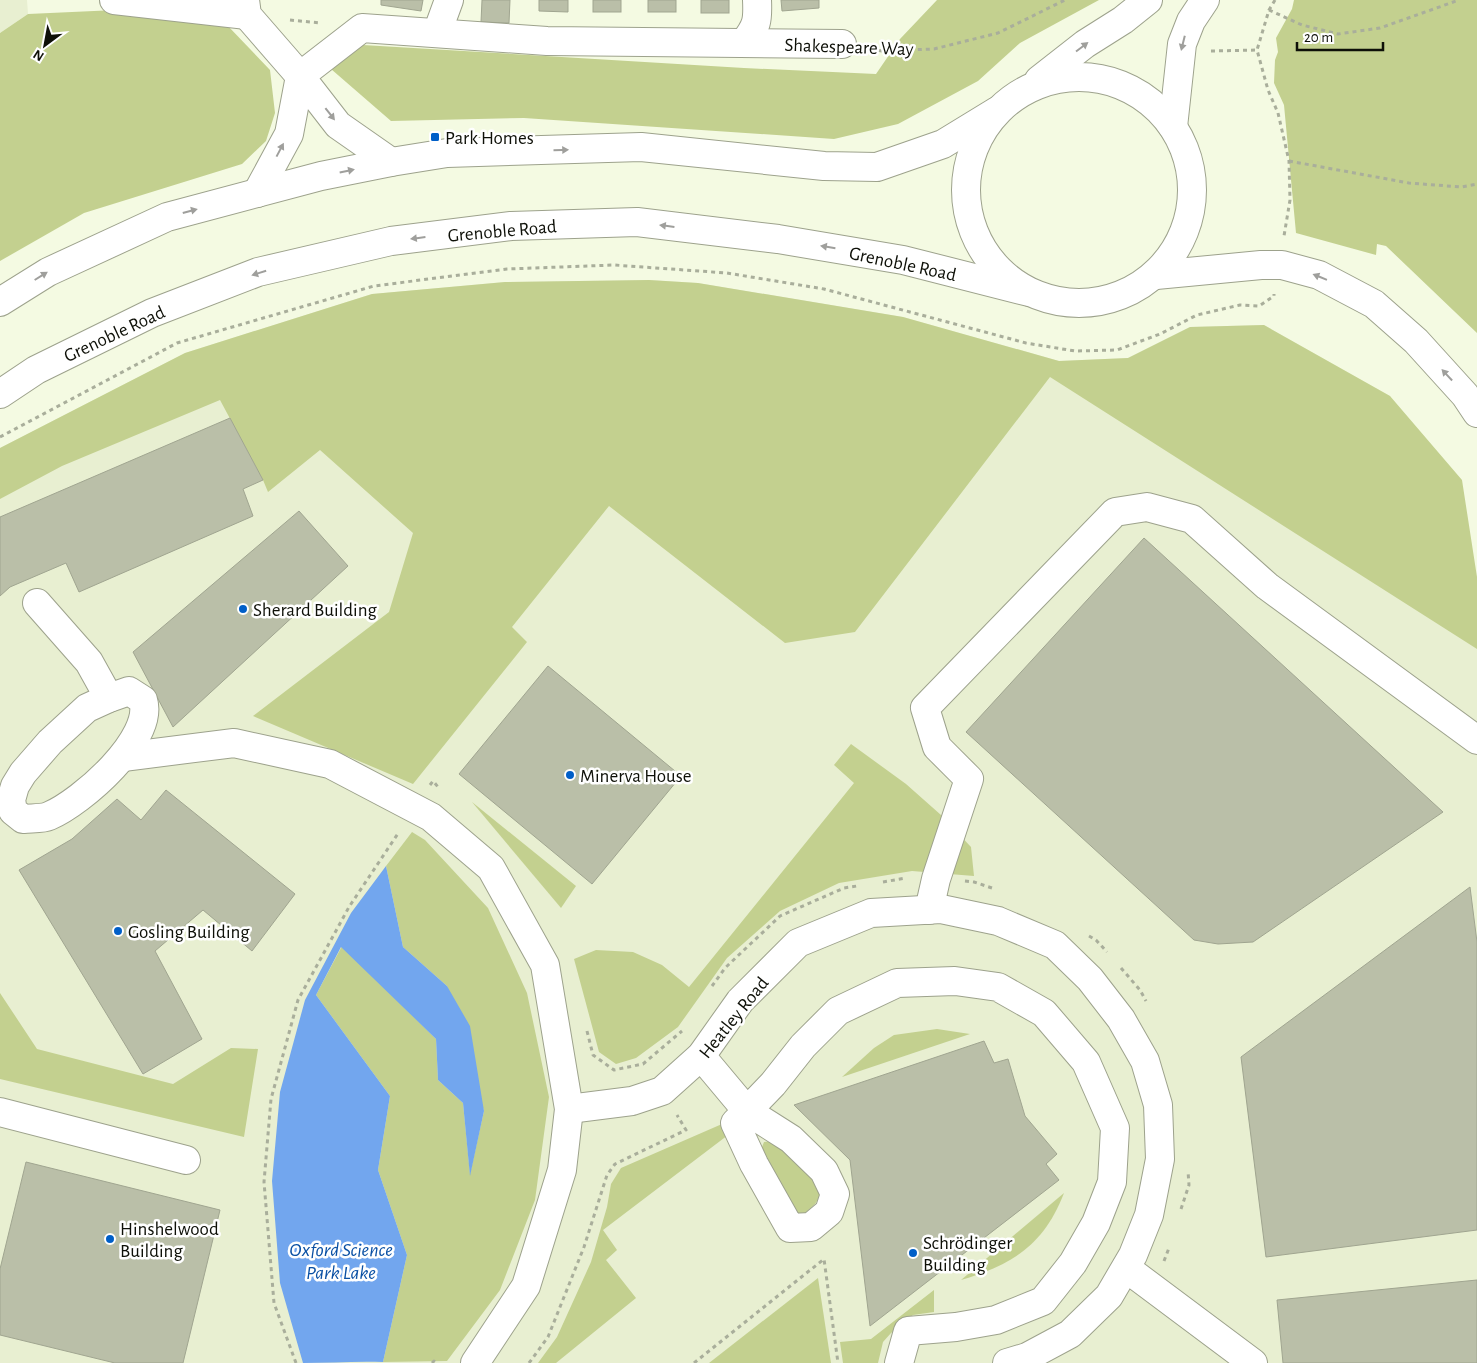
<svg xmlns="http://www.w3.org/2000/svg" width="1477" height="1363" font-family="'Alegreya Sans',sans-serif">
<rect width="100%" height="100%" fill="#f4fae2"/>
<g fill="#e8efd1">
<path d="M0 0H27L28 14 0 33Z"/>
<path d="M649 280 698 283 903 317 1059 361 1128 358 1190 327 1264 325 1390 396 1477 577V1363H0V448L185 353 372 294 505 282Z"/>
</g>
<g fill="#c3d08f">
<path d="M937 0H1099L1020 43 978 81 898 124 834 139 524 118 391 121 331 69 333 61 363 45 744 68 876 74 900 39Z"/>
<path d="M1294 0H1477V333L1386 246 1377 244 1376 255 1296 233 1284 105 1274 83 1275 60 1278 52 1276 38 1292 9Z"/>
<path d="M116 10 227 25 270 70 275 113 266 141 242 164 84 213 0 261V33L28 14Z"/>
<path d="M649 280 698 283 903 317 1059 361 1128 358 1190 327 1264 325 1390 396 1462 480 1477 577V649L1050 377 855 632 785 643 609 506 512 627 527 642 413 784 253 716 389 612 413 533 320 450 268 492 263 480 220 400 62 466 0 499V448L185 353 372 294 505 282Z"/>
<path d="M851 744 906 784 941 815 971 847 974 876 912 871 839 883 780 911 727 958 678 1027 636 1058 616 1064 599 1052 574 959 596 950 633 952 662 965 689 987 854 783 834 765Z"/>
<path d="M472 802 576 886 561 908Z"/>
<path d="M412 832 425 840 488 908 527 993 549 1097 535 1200 500 1290 447 1361 383 1362 407 1255 378 1170 390 1096 316 995 342 946 436 1039 438 1080 463 1103 470 1174 484 1111 447 986 403 947 386 866Z"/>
<path d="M0 993 37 1049 173 1084 231 1048 258 1049 244 1137 0 1079Z"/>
<path d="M937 1029 970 1034 842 1077 874 1048 894 1035Z"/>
<path d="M722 1124 728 1135 603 1230 617 1250 606 1260 636 1298 556 1363H538L557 1337 591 1262 607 1207 611 1184 621 1168Z"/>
<path d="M773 1141 815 1181 821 1195 815 1204 804 1214 795 1213 760 1152 764 1142Z"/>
<path d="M1064 1193C1044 1245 1012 1265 961 1280Z"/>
<path d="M818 1278 831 1363H709Z"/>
<path d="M934 1290V1312L913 1315 891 1333 883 1342 878 1363H843L840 1342 871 1339Z"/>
</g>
<path fill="#72a6ee" d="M386 866 403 947 447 986 470 1026 484 1111 470 1176 463 1103 438 1080 436 1039 341 947 316 995 390 1096 378 1170 407 1255 383 1362C356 1361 330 1363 303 1363L280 1283 272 1181 280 1092 305 1000 351 913Z"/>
<g fill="#babfa8" stroke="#a0a590">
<path d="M381 0H423L421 11 381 5Z"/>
<path d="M482 0H510L509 23 481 22Z"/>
<path d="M539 0H568V12L539 11Z"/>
<rect x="593" y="0" width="28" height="12"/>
<rect x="648" y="0" width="28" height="12"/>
<rect x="701" y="0" width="28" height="13"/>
<path d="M781 0H819V8L782 11Z"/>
<path d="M230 418 263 480 243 489 253 516 79 592 66 563 10 587 0 596V517Z"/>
<path d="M299 511 348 566 173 727 133 652Z"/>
<path d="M1144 538 1443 812 1253 942 1218 944 1194 940 966 732Z"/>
<path d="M548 666 681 776 592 884 459 774Z"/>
<path d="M166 790 295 894 252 951 203 910 155 951 202 1039 143 1074 19 870 72 839 117 799 141 820Z"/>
<path d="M1470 887 1477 942V1230L1266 1257 1241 1057Z"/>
<path d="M984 1041 994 1063 1008 1059 1025 1116 1057 1154 1046 1164 1059 1180 870 1326 850 1160 794 1105Z"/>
<path d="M26 1162 220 1210 183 1363H115L0 1335V1269Z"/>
<path d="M1477 1280V1363H1283L1277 1300Z"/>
</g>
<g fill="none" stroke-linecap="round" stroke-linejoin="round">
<defs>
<g id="minor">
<path d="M114 0 247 15"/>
<path d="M245 0 247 15 300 76 362 28 547 41 842 44"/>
<path d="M437 33 449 0"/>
<path d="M744 43C757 26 758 21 757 0"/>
<path d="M300 76 338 125 391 162"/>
<circle cx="1079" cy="190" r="113"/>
<path d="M1039 80 1085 44 1123 20 1148 0"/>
<path d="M1173 127 1182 44 1191 21 1205 0"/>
<path d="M257 193 289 134 300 76"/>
<path d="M0 302 48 272 167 217 321 176 391 162 447 153 641 147 824 166 877 167 943 144 997 111"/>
<path d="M0 394 36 370 152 313 258 272 391 241 511 226 637 222 778 239 903 260 1029 292"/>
<path d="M37 603 89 662 109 698"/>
<path d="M129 691 143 700C155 738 82 802 49 816 42 819 31 818 23 819L13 811 11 800 15 786 23 773 50 742 87 708 109 698Z"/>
<path d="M123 757 234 743 330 764 431 817 491 868 545 965 569 1109 562 1170 526 1286 475 1363"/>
<path d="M929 910 936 879 969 779 937 747 925 708 1115 512 1147 507 1192 519 1267 586 1477 740"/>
<path d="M701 1056 747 1111 773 1084 803 1046 838 1011 897 983 955 981 998 987 1044 1013 1086 1062 1115 1128 1112 1182 1096 1223 1073 1263 1043 1301 996 1320 956 1327 908 1331 899 1363"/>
<path d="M569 1109 632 1101 662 1091 701 1056 740 1001 798 943 871 913 941 909 998 921 1055 945 1090 979 1121 1019 1145 1061 1158 1105 1160 1159 1149 1215 1133 1255 1109 1296 1070 1334 1027 1357 1007 1363"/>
<path d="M747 1111 791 1139 824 1171 835 1194 829 1212 811 1227 790 1228 754 1164 735 1123Z"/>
<path d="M0 1112 186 1160"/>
<path d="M1126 1268 1253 1363"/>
</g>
<path id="major" d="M1156 275 1261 265H1282L1319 275 1374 304 1416 341 1465 395 1477 413"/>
</defs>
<use href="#minor" stroke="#9da28c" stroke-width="30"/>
<use href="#major" stroke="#9da28c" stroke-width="30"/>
<g stroke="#a9ae9b" stroke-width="3" stroke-dasharray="4 4" stroke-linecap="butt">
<path d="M1275 0 1269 10 1257 50 1268 90 1278 113 1289 161 1290 200 1284 236"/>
<path d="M1269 10 1302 25 1338 34 1380 28 1459 0"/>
<path d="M290 20 321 23"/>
<path d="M870 49 882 51 934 49 998 33 1065 0"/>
<path d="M1211 51 1257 50"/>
<path d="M1289 161 1409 183 1461 187 1477 184"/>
<path d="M0 437 177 343 374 286 507 269 614 265 727 273 824 289 1026 343 1075 351 1117 350 1160 334 1197 315 1240 305 1259 306 1274 296V294"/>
<path d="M430 785 433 781 438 787"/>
<path d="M965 881 974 882 995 889"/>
<path d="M883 882 906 878"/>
<path d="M1089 936 1096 940 1107 952"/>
<path d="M1121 968 1140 990 1146 1001"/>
<path d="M712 986 725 968 780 916 844 888 857 886"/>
<path d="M587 1031 593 1055 614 1070 643 1064 682 1031"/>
<path d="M1181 1209 1189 1185 1188 1171"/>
<path d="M1164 1261 1169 1248"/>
<path d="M296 1363 274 1303 264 1182 271 1099 298 1000 349 907 399 832"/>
<path d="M432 1363 434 1361 436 1363"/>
<path d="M529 1363 548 1337 584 1247 607 1175 615 1164 686 1130 677 1115"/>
<path d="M694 1363 824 1259 838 1363"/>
</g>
<use href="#minor" stroke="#fff" stroke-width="28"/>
<use href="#major" stroke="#fff" stroke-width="28"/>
</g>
<defs><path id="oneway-solid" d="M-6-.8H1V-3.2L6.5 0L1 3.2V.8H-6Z" transform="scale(1.25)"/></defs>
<g fill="#9f9f9c">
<use href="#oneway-solid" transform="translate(1183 43) rotate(104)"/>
<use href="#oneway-solid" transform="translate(1082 47) rotate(-37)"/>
<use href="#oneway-solid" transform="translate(330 114) rotate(52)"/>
<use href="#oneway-solid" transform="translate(280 150) rotate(-62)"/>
<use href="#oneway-solid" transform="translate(561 150) rotate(-2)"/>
<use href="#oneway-solid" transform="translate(347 171) rotate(-12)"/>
<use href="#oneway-solid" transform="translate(190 211) rotate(-15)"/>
<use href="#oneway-solid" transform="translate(667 226) rotate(-173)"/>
<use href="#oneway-solid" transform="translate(418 238) rotate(173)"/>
<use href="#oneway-solid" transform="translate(828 247) rotate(-171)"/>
<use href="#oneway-solid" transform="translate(259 273) rotate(163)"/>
<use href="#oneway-solid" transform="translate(41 276) rotate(-32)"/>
<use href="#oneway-solid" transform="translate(1320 277) rotate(-158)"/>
<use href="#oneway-solid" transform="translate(1447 375) rotate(-133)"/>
</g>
<g fill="#005fc8" stroke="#fff" stroke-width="2">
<rect x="430" y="132" width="10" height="10" rx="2.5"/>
<circle cx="243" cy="609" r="5"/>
<circle cx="570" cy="775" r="5"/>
<circle cx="118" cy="931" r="5"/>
<circle cx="110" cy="1239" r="5"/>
<circle cx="913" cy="1253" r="5"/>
</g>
<g text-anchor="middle" stroke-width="5" stroke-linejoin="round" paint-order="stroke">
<g font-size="19" fill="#0e1008" stroke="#fff">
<text transform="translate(849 46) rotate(2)" y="7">Shakespeare Way</text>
<text transform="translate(502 230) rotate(-5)" y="7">Grenoble Road</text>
<text transform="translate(903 263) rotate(12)" y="7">Grenoble Road</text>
<text transform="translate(114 333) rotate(-25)" y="7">Grenoble Road</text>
<text transform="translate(733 1017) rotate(-51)" y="7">Heatley Road</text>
</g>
<g font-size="19" fill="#0e1008" stroke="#fff" text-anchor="start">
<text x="445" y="144">Park Homes</text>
<text x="253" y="616">Sherard Building</text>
<text x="580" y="782">Minerva House</text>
<text x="128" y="938">Gosling Building</text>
<text x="120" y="1235">Hinshelwood<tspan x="120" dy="22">Building</tspan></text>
<text x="923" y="1249">Schrödinger<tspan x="923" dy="22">Building</tspan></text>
</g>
<g font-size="20" font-style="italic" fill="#0a50a4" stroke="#fff">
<text x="341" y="1256">Oxford Science<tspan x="341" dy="23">Park Lake</tspan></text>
</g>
</g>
<g transform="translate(45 45) rotate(212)" stroke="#ffffff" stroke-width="4" paint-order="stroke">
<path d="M0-4L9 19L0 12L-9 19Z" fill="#0e1008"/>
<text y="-8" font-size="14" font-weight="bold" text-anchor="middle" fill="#0e1008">N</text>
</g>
<path d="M1297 42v8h86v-8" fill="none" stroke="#0e1008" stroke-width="2.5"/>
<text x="1304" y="42" font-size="15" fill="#0e1008" stroke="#ffffff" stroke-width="4" paint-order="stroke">20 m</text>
</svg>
